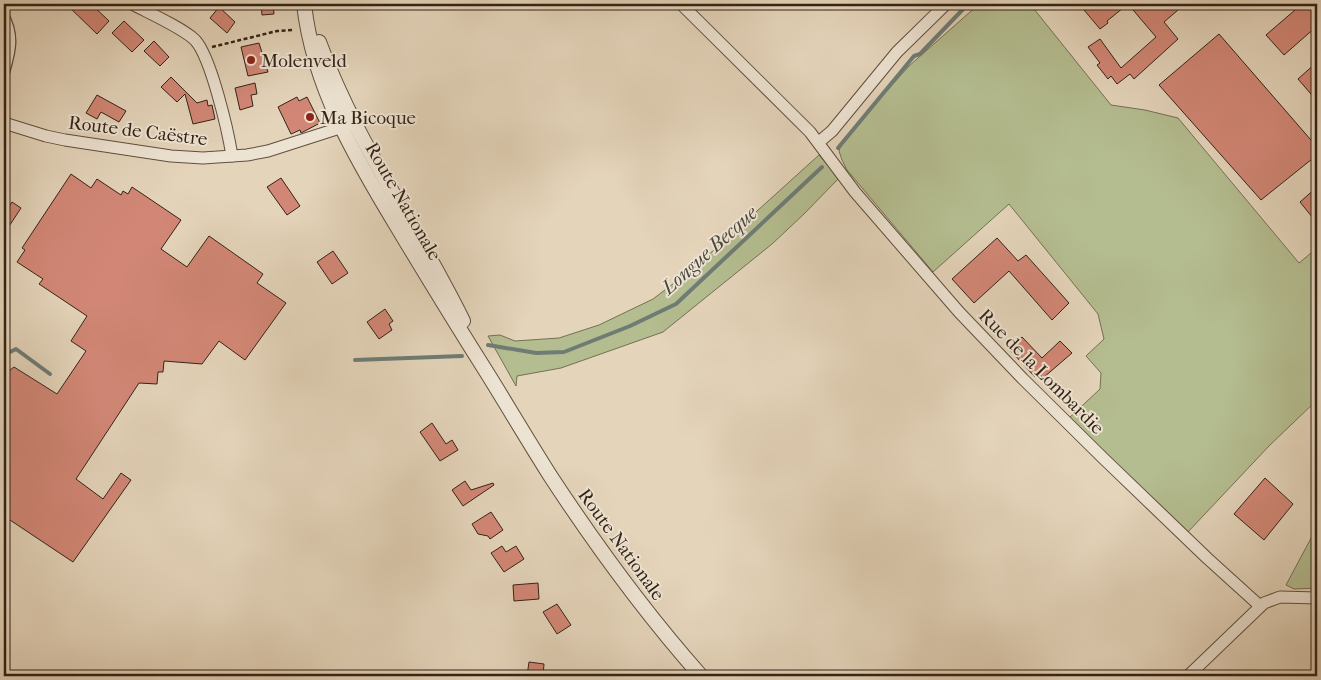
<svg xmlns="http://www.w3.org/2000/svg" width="1321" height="680" font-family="'IM FELL French Canon',serif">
<rect width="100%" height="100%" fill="#e4d4ba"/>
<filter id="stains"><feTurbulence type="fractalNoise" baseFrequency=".004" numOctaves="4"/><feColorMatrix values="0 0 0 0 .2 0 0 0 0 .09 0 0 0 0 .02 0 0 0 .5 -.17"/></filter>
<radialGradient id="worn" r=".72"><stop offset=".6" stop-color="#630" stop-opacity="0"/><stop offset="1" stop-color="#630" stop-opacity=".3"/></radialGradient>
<g fill="#b4bd90" stroke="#747053">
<path d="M979 4H1030L1111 105 1145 110 1178 118 1299 263 1317 248V400L1269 446 1187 533 1068 419 1100 389 1101 373 1086 356 1104 339 1098 314 1009 204 933 272 847 170 842 160 839 151 842 141 909 66Z"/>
<path d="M819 155 839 178 804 214 772 244 663 332 561 368 517 376 516 386 488 336 500 335 515 341 559 338 599 325 653 299 694 268Z"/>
<path d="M1317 527V588L1294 589 1286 585Z"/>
</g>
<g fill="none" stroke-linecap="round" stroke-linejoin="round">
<g stroke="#6e7c75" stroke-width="4">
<path d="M838 148 914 56 920 54 968 4"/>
<path d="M488 345 536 353 564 352 630 326 676 304 822 167"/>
<path d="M4 355 16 349 50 374"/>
<path d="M355 360 462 356"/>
</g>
</g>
<g fill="#d28776" stroke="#332316">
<path d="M66 4H91L109 21 97 34Z"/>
<path d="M261 4H273L274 14 262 15Z"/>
<path d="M1079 4H1185L1164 22 1178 39 1134 79 1130 74 1117 84 1111 76 1108 79 1097 65 1100 63 1088 47 1100 39 1121 68 1156 37 1128 4 1107 21 1108 23 1100 29Z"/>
<path d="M1302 4H1317V26L1284 55 1266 35Z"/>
<path d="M219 7 235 22 227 33 210 18Z"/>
<path d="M124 21 144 40 132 52 112 33Z"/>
<path d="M1219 34 1317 147V155L1261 200 1159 85Z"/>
<path d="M154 41 169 57 160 66 144 51Z"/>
<path d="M259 43 268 72 248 76 241 47Z"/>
<path d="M1317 62V101L1298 79Z"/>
<path d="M171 77 197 103 207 100 208 106 212 105 215 119 193 124 185 94 177 102 161 87Z"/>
<path d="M255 83 257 94 251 95 253 106 240 110 235 88Z"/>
<path d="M97 95 126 111 119 122 101 112 97 119 86 113Z"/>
<path d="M297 97 299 101 307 97 320 123 301 133 300 130 291 134 278 107Z"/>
<path d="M71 174 91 188 97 179 121 195 123 191 128 194 132 187 181 220 161 249 187 267 209 236 263 274 257 283 286 303 245 360 219 341 202 364 164 361 163 372H158L157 384 139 383 76 479 103 499 121 473 131 480 73 562 4 516V375L14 367 57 394 86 351 71 341 87 316 39 284 43 279 17 262 25 250 22 248Z"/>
<path d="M281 178 300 206 287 215 267 187Z"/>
<path d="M1317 187V223L1300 202Z"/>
<path d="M12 202 21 208 4 234V205L8 208Z"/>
<path d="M997 238 1018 261 1026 255 1069 303 1052 320 1009 271 974 303 952 279Z"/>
<path d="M333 251 348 273 332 284 317 262Z"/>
<path d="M385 309 393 321 389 324 392 330 379 339 367 322Z"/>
<path d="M1022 337 1042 358 1060 341 1072 353 1043 378 1038 374 1035 377 1009 349Z"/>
<path d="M432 423 446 444 452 440 458 450 440 461 420 432Z"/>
<path d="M1265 478 1293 504 1264 540 1234 514Z"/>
<path d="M465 481 471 490 493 483 494 485 463 506 452 490Z"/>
<path d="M491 512 503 530 490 539 488 536 478 534 472 524Z"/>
<path d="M502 546 506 552 516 546 524 559 504 572 491 553Z"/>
<path d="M538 583 539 599 514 601 513 585Z"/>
<path d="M557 604 571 625 557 634 543 612Z"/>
<path d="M529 662 544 664 543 676H527Z"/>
</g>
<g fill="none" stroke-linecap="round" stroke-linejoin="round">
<defs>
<g id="service">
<path d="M4 12C19 38 11 55 4 81"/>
<path d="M4 51 11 53"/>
</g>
<g id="minor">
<path d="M132 4C149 13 183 28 195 40 211 57 228 131 232 156"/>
<path d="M681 4 810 132 855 192 959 312 1023 379 1104 459 1207 558 1260 606"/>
<path d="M4 123 46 136 65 140 171 156 203 158 247 155 268 151 349 125"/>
<path d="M819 142 832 131 897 52 946 4"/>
<path d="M1188 676 1264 603 1280 597 1317 598"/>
</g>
<g id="tertiary">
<path d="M304 4C313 86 356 159 398 228 428 278 458 327 489 376 510 410 530 444 551 477 597 547 646 614 701 676"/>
<path d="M319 42C355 141 417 227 463 321"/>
</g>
</defs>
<use href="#service" stroke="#5f4f3f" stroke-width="8"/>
<use href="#minor" stroke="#5f4f3f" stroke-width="13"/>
<use href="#tertiary" stroke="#5f4f3f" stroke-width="16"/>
<path stroke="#332316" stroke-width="2.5" stroke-dasharray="4 2.5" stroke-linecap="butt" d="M212 47 277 31 294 30"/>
<use href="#service" stroke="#ede3d2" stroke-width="5.5"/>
<use href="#minor" stroke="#ede3d2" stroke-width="11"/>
<use href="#tertiary" stroke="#ede3d2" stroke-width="14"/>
</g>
<g fill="#8f2418" stroke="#ede3d2" stroke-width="2">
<circle cx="251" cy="60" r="5"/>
<circle cx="310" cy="117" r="5"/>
</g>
<g text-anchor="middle" stroke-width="4" stroke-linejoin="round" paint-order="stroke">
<g font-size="19" fill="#332316" stroke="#ede3d2" text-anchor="start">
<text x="261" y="67">Molenveld</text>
<text x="320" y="124">Ma Bicoque</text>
</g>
<g font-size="19" fill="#332316" stroke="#ede3d2">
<text transform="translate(138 130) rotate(7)" y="7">Route de Caëstre</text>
<text transform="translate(404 201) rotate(60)" y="7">Route Nationale</text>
<text transform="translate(1042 371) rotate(45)" y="7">Rue de la Lombardie</text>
<text transform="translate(622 544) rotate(54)" y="7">Route Nationale</text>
</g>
<g font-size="20" font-style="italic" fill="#4c483e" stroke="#ede3d2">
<text transform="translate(709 250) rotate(-42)" y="7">Longue Becque</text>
</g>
</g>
<rect width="1321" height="680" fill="none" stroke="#e4d4ba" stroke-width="20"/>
<rect x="5" y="5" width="1311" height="670" fill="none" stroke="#332316" stroke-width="2.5"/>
<rect x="10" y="10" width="1301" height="660" fill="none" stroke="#332316"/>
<rect width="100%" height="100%" filter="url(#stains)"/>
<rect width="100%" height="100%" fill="url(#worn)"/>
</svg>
